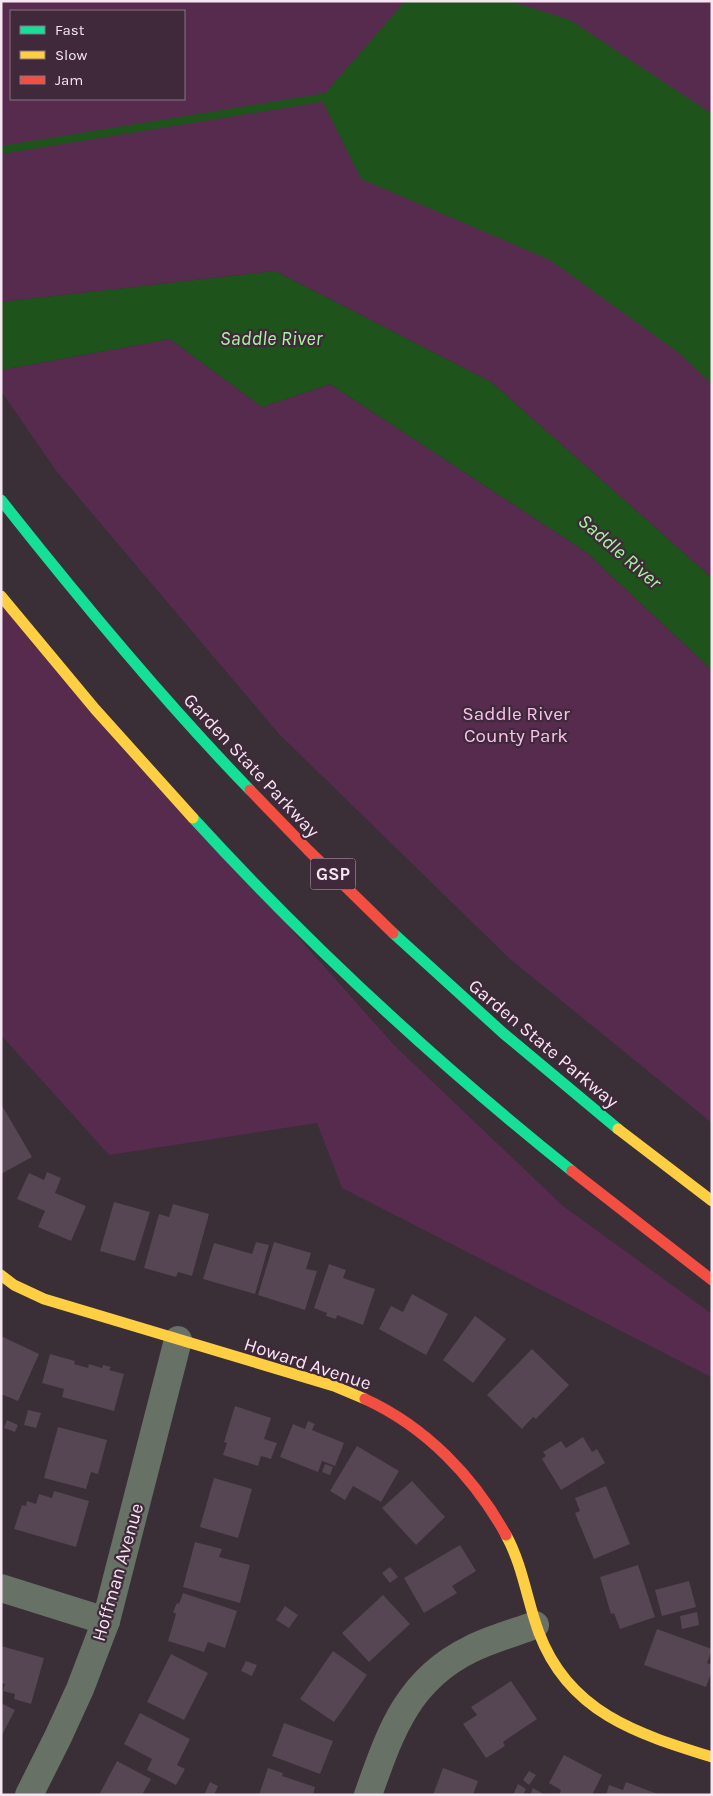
<svg xmlns="http://www.w3.org/2000/svg" width="713" height="1796" font-family="Karla,sans-serif">
<rect width="100%" height="100%" fill="#3a2e37"/>
<g fill="#562b4e" fill-rule="evenodd">
<path d="M1 1H712V578L491 382 275 271 1 302ZM11 11H184V99H11Z"/>
<path d="M170 339 262 407 330 384 586 552 712 670V1123L510 959 279 734 57 472 1 391V370Z"/>
<path d="M1 603 394 1045 563 1206 712 1314V1379L709 1376 342 1188 317 1123 109 1155 1 1035Z"/>
</g>
<g fill="#1e531b">
<path d="M405 1H509L570 20 712 114V384L679 353 550 260 361 179 321 98Z"/>
<path d="M275 271 491 382 712 578V670L586 552 330 384 262 407 170 339 1 370V302Z"/>
</g>
<g fill="none" stroke-linecap="round" stroke-linejoin="round">
<path stroke="#1e531b" stroke-width="8" d="M1 150 321 98"/>
</g>
<g fill="#564553">
<path d="M1 1104 32 1157 1 1174Z"/>
<path d="M47 1172 61 1178 55 1193 86 1206 71 1241 38 1227 45 1211 17 1199 29 1173 44 1180Z"/>
<path d="M114 1202 150 1212 135 1261 100 1251Z"/>
<path d="M173 1204 209 1214 192 1276 178 1272 176 1277 144 1268 159 1214 169 1217Z"/>
<path d="M256 1242 269 1245 255 1294 203 1279 214 1243 252 1254Z"/>
<path d="M274 1242 311 1253 306 1269 317 1271 305 1310 258 1295Z"/>
<path d="M329 1264 346 1270 343 1278 375 1289 363 1325 337 1315 336 1319 326 1316 327 1313 314 1308Z"/>
<path d="M412 1294 448 1314 426 1355 379 1329 391 1306 403 1312Z"/>
<path d="M475 1316 506 1339 473 1383 443 1360Z"/>
<path d="M1 1336 39 1354 18 1401 1 1394Z"/>
<path d="M532 1349 569 1385 536 1419 533 1417 522 1429 487 1395Z"/>
<path d="M50 1354 75 1361 74 1364 88 1368 89 1364 102 1368 103 1365 111 1367 109 1370 124 1374 114 1411 62 1397 64 1389 42 1383Z"/>
<path d="M235 1406 271 1418 264 1439 277 1443 271 1459 261 1456 258 1466 223 1455 227 1443 224 1442Z"/>
<path d="M28 1410 41 1413 36 1428 24 1425Z"/>
<path d="M7 1420 18 1425 15 1432 4 1428Z"/>
<path d="M308 1421 315 1424 312 1430 344 1443 335 1466 322 1461 318 1472 280 1457 293 1424 305 1429Z"/>
<path d="M58 1427 107 1440 98 1474 91 1472 86 1489 44 1478Z"/>
<path d="M583 1437 592 1452 597 1449 605 1463 561 1490 542 1459 546 1456 543 1452 561 1441 566 1448Z"/>
<path d="M357 1446 399 1471 381 1502 353 1486 345 1500 330 1491Z"/>
<path d="M325 1464 333 1467 330 1475 322 1472Z"/>
<path d="M214 1478 252 1489 238 1538 200 1527Z"/>
<path d="M412 1481 445 1517 416 1545 382 1508Z"/>
<path d="M606 1486 630 1544 594 1559 575 1513 580 1511 575 1498Z"/>
<path d="M54 1491 89 1501 76 1547 14 1529 22 1505 26 1506 27 1501 36 1504 39 1494 52 1498Z"/>
<path d="M195 1542 222 1549 219 1557 250 1565 240 1603 183 1587Z"/>
<path d="M460 1545 476 1571 452 1586 457 1593 424 1613 404 1578Z"/>
<path d="M638 1565 655 1617 620 1629 614 1613 611 1614 600 1577Z"/>
<path d="M390 1567 398 1577 390 1583 382 1573Z"/>
<path d="M689 1581 696 1607 662 1616 655 1590Z"/>
<path d="M183 1593 237 1611 225 1648 208 1642 204 1652 168 1641 176 1614 173 1612 177 1603 179 1604Z"/>
<path d="M383 1595 410 1624 369 1662 342 1633Z"/>
<path d="M285 1606 298 1615 289 1628 276 1620Z"/>
<path d="M697 1612 699 1625 682 1629 680 1616Z"/>
<path d="M657 1629 712 1649 707 1663 712 1665V1671L706 1687 644 1665Z"/>
<path d="M1 1646 44 1658 31 1704 14 1699 15 1694 3 1691 5 1684 1 1683Z"/>
<path d="M333 1651 367 1675 334 1722 300 1699Z"/>
<path d="M171 1654 208 1673 184 1720 147 1702Z"/>
<path d="M246 1661 257 1665 252 1676 241 1671Z"/>
<path d="M511 1681 537 1719 503 1742 505 1746 486 1758 463 1724 477 1715 471 1707Z"/>
<path d="M1 1703 15 1710 1 1737Z"/>
<path d="M140 1713 190 1739 177 1765 185 1769 176 1785 147 1770 152 1759 124 1744Z"/>
<path d="M284 1723 333 1741 320 1774 272 1756Z"/>
<path d="M564 1755 602 1775 592 1795H559L561 1790 549 1783Z"/>
<path d="M117 1761 151 1779 142 1795H99Z"/>
<path d="M268 1768 283 1773 282 1776 315 1787 313 1795H259Z"/>
<path d="M443 1768 478 1781 473 1795H433Z"/>
<path d="M529 1771 536 1775 529 1785 523 1780Z"/>
<path d="M210 1782 218 1786 214 1795H204Z"/>
<path d="M626 1782 660 1795H606L609 1785 623 1790Z"/>
<path d="M518 1784 526 1789 523 1795H513Z"/>
<path d="M533 1788 545 1795H530Z"/>
</g>
<g fill="none" stroke-linecap="round" stroke-linejoin="round">
<g stroke="#677166" stroke-width="28">
<path d="M1 1588 106 1621"/>
<path d="M29 1795 58 1737 80 1689 106 1621 178 1340"/>
<path d="M368 1795C390 1733 407 1680 471 1649 491 1639 514 1633 535 1625"/>
</g>
<g stroke="#16e098" stroke-width="11">
<path d="M1 500C80 600 161 698 250 790"/>
<path d="M193 818C310 946 437 1063 572 1171"/>
<path d="M393 933 503 1033 618 1129"/>
</g>
<g stroke="#ffcf43" stroke-width="11">
<path d="M1 596 95 709 193 818"/>
<path d="M618 1129 712 1201"/>
<path d="M1 1275 14 1285 44 1299 334 1386 365 1399"/>
<path d="M506 1535C523 1566 527 1601 539 1633 569 1713 638 1734 712 1757"/>
</g>
<g stroke="#f24e42" stroke-width="11">
<path d="M250 790 308 850 393 933"/>
<path d="M572 1171 712 1280"/>
<path d="M365 1399C426 1427 474 1477 506 1535"/>
</g>
</g>
<g text-anchor="middle" stroke-width="4.5" stroke-linejoin="round" paint-order="stroke">
<rect fill="#3f293a" stroke="#beadba" stroke-width="1" x="310.5" y="858.5" width="45" height="31" rx="4"/>
<g font-size="18" font-weight="bold" fill="#f5e6f1">
<text x="333" y="880">GSP</text>
</g>
<g font-size="19" fill="#f9c1ed" stroke="#3f293a">
<text x="516" y="720">Saddle River<tspan x="516" dy="22">County Park</tspan></text>
</g>
<g font-size="19" fill="#f5e6f1" stroke="#3f293a">
<text transform="translate(252 765) rotate(47)" y="7">Garden State Parkway</text>
<text transform="translate(544 1043) rotate(40)" y="7">Garden State Parkway</text>
<text transform="translate(308 1363) rotate(18)" y="7">Howard Avenue</text>
<text transform="translate(117 1572) rotate(-74)" y="7">Hoffman Avenue</text>
</g>
<g font-size="20" font-style="italic" fill="#a4f59d" stroke="#3f293a">
<text x="271" y="345">Saddle River</text>
<text transform="translate(620 551) rotate(41)" y="7">Saddle River</text>
</g>
</g>
<rect width="713" height="1796" fill="none" stroke="#f5e6f1" stroke-width="5"/>
<rect x="10" y="10" width="175" height="90" fill="#3f293a" stroke="#887583"/>
<rect x="20" y="26" width="25" height="8" fill="#16e098" stroke="#887583"/>
<text x="55" y="35" font-size="15" fill="#f5e6f1">Fast</text>
<rect x="20" y="51" width="25" height="8" fill="#ffcf43" stroke="#887583"/>
<text x="55" y="60" font-size="15" fill="#f5e6f1">Slow</text>
<rect x="20" y="76" width="25" height="8" fill="#f24e42" stroke="#887583"/>
<text x="55" y="85" font-size="15" fill="#f5e6f1">Jam</text>
</svg>
